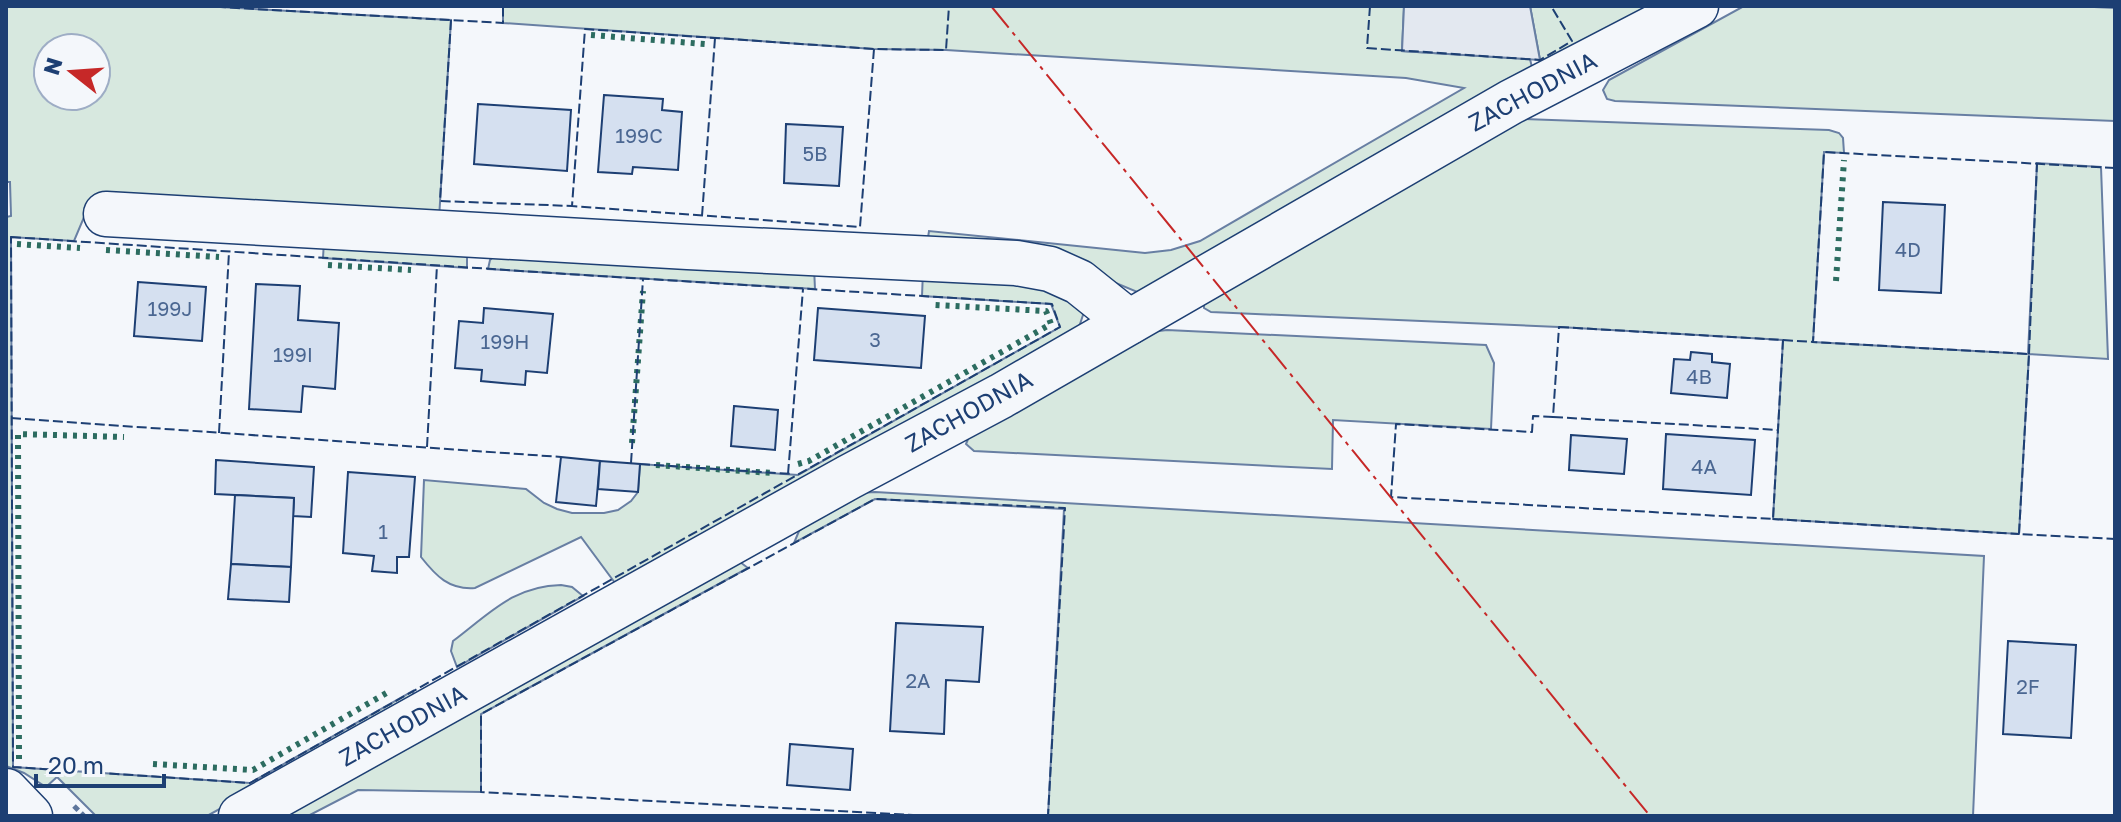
<svg xmlns="http://www.w3.org/2000/svg" width="2121" height="822" font-family="'Golos Text',sans-serif">
<rect width="100%" height="100%" fill="#f4f7fb"/>
<g fill="#d7e8df" stroke="#687fa3" stroke-width="2" fill-rule="evenodd">
<path d="M6 6H202L451 20 439 219 87 210 74 241 11 237 13 767 250 783 413 691 414 702 207 816H96L57 777 46 787 24 773 6 766V217L11 216 10 182H6ZM48 48H96V96H48Z"/>
<path d="M503 6H1404L1402 51 1530 59 1534 76 1142 294 1111 281 927 244 929 231 1145 253 1171 250 1200 241 1464 88 1406 78 946 50 874 49 503 23Z"/>
<path d="M1530 6H1661L1545 70 1540 60Z"/>
<path d="M1744 6H2073L2115 8V121L1615 101 1607 99 1603 90 1609 80Z"/>
<path d="M1522 119 1829 130 1839 133 1843 138 1844 153 1824 152 1813 342 2028 354 2037 163 2101 167 2108 359 2029 354 2019 534 1773 519 1783 340 1559 327 1211 312 1204 308V298Z"/>
<path d="M324 241 467 255V268L323 258Z"/>
<path d="M498 252 814 267 815 289 488 269 490 260Z"/>
<path d="M923 271 1036 281 1081 305 1083 315 1079 327 618 587 581 537 475 588C449 590 436 576 421 557L424 480 526 489 544 503 557 509 572 513H604L618 510 631 501 638 492 640 464 798 475 1060 327 1051 304 922 296Z"/>
<path d="M1167 330 1486 345 1494 363 1491 429 1333 420 1332 469 974 451 966 444 971 432 1151 332Z"/>
<path d="M875 492 1984 556 1973 816H1048L1064 509 875 499 794 543 799 531 816 518 859 493Z"/>
<path d="M740 562 748 568 481 714V792L358 790 308 816H279Z"/>
<path d="M561 585 572 587 583 596 457 667 451 651 453 641C489 614 513 586 561 585Z"/>
</g>
<path fill="#e3e8f0" stroke="#687fa3" stroke-width="2" d="M1404 6H1530L1540 60 1402 51Z"/>
<g fill="#d5e0f0" stroke="#1d3f73" stroke-width="2">
<path d="M604 95 663 99 662 110 682 112 678 170 633 167 632 174 598 172Z"/>
<path d="M478 104 571 110 567 171 474 164Z"/>
<path d="M786 124 843 127 839 186 784 183Z"/>
<path d="M1883 202 1945 205 1941 293 1879 290Z"/>
<path d="M138 282 206 287 202 341 134 336Z"/>
<path d="M256 284 300 286 298 320 339 323 335 389 303 386 301 412 249 409Z"/>
<path d="M484 308 553 314 547 373 526 371 525 385 481 381 482 370 455 368 459 321 483 323Z"/>
<path d="M818 308 925 316 921 368 814 360Z"/>
<path d="M1691 352 1712 354V362L1730 364 1727 398 1671 393 1674 359 1690 360Z"/>
<path d="M734 406 778 410 775 450 731 446Z"/>
<path d="M1666 434 1755 440 1751 495 1663 489Z"/>
<path d="M1571 435 1627 439 1624 474 1569 470Z"/>
<path d="M561 457 600 461 596 506 556 502Z"/>
<path d="M216 460 314 467 311 517 293 516 294 498 215 494Z"/>
<path d="M600 461 640 464 638 492 598 489Z"/>
<path d="M348 472 415 477 409 557H397V573L372 571 374 556 343 553Z"/>
<path d="M235 495 294 498 291 567 231 564Z"/>
<path d="M231 564 291 567 289 602 228 599Z"/>
<path d="M896 623 983 627 979 682 946 680 944 734 890 731Z"/>
<path d="M2008 641 2076 645 2071 738 2003 734Z"/>
<path d="M790 744 853 749 850 790 787 785Z"/>
</g>
<g fill="none" stroke-linecap="round" stroke-linejoin="round">
<defs>
<g id="minor">
<path d="M106 214 688 247 1016 263 1050 269 1079 282 1129 322"/>
<path d="M6 791 30 816"/>
<path d="M241 816 849 477 1001 396 1511 102 1696 6"/>
</g>
</defs>
<use href="#minor" stroke="#1d3f73" stroke-width="47"/>
<path stroke="#5e769c" stroke-width="5" stroke-dasharray="6 4" stroke-linecap="butt" d="M74 806 84 816"/>
<use href="#minor" stroke="#f4f7fb" stroke-width="44"/>
<g stroke="#2c6c60" stroke-width="6" stroke-dasharray="4 6" stroke-linecap="butt">
<path d="M591 35 705 44"/>
<path d="M17 244 80 248"/>
<path d="M106 250 219 257"/>
<path d="M328 265 411 270"/>
<path d="M1836 281 1844 160"/>
<path d="M632 443 643 291"/>
<path d="M798 464 809 461 1051 324 1046 311 935 305"/>
<path d="M656 465 772 473"/>
<path d="M19 759 18 434 124 437"/>
<path d="M153 764 253 770 390 691"/>
</g>
<g stroke="#1d3f73" stroke-width="2" stroke-dasharray="10 4" stroke-linecap="butt">
<path d="M202 6 503 23V6"/>
<path d="M1370 6 1367 48 1540 60 1572 41 1551 6"/>
<path d="M451 20 440 201 572 206"/>
<path d="M874 49 860 227 572 206 585 29 874 49 946 50 949 6"/>
<path d="M2115 168 1824 152 1813 342 2029 354 2019 534 2115 539"/>
<path d="M702 216 715 38"/>
<path d="M11 237 567 274 1052 304 1060 327 250 783 13 767Z"/>
<path d="M1559 327 1783 340 1773 519 1391 497 1396 424 1532 432 1533 416 1553 417Z"/>
<path d="M1783 340 1813 342"/>
<path d="M2029 354 2037 163"/>
<path d="M1553 417 1778 430"/>
<path d="M11 418 561 457"/>
<path d="M219 433 229 252"/>
<path d="M427 447 437 265"/>
<path d="M631 463 643 279"/>
<path d="M640 464 792 474"/>
<path d="M788 474 803 289"/>
<path d="M1773 519 2019 534"/>
<path d="M932 816 481 792V714L875 499 1065 508 1048 816"/>
</g>
<path stroke="#c62828" stroke-width="2" stroke-dasharray="28 6 4 6" stroke-linecap="butt" d="M991 6 1650 816"/>
</g>
<g text-anchor="middle" stroke-width="6" stroke-linejoin="round" paint-order="stroke">
<g font-size="20" fill="#4b6792">
<text x="639" y="143">199C</text>
<text x="815" y="161">5B</text>
<text x="1908" y="257">4D</text>
<text x="170" y="316">199J</text>
<text x="875" y="347">3</text>
<text x="505" y="349">199H</text>
<text x="293" y="362">199I</text>
<text x="1699" y="384">4B</text>
<text x="1704" y="474">4A</text>
<text x="383" y="539">1</text>
<text x="918" y="688">2A</text>
<text x="2028" y="694">2F</text>
</g>
<g font-size="24" fill="#1d3f73" stroke="#f4f7fb">
<text transform="translate(1533 92) rotate(-28)" y="8">ZACHODNIA</text>
<text transform="translate(969 412) rotate(-29)" y="8">ZACHODNIA</text>
<text transform="translate(403 726) rotate(-29)" y="8">ZACHODNIA</text>
</g>
</g>
<rect width="2121" height="822" fill="none" stroke="#1d3f73" stroke-width="16"/>
<g transform="translate(72 72) rotate(287)"><circle r="38" fill="#f4f7fb" stroke="#9eadc5" stroke-width="2"/>
<path d="M0-6L14 30L0 20L-14 30Z" fill="#c62828"/>
<text y="-12" font-size="22" font-weight="bold" text-anchor="middle" fill="#1d3f73">N</text>
</g>
<path d="M36 774v12h128v-12" fill="none" stroke="#1d3f73" stroke-width="4"/>
<text x="48" y="774" font-size="24" fill="#1d3f73" stroke="#f4f7fb" stroke-width="6" paint-order="stroke">20 m</text>
</svg>
